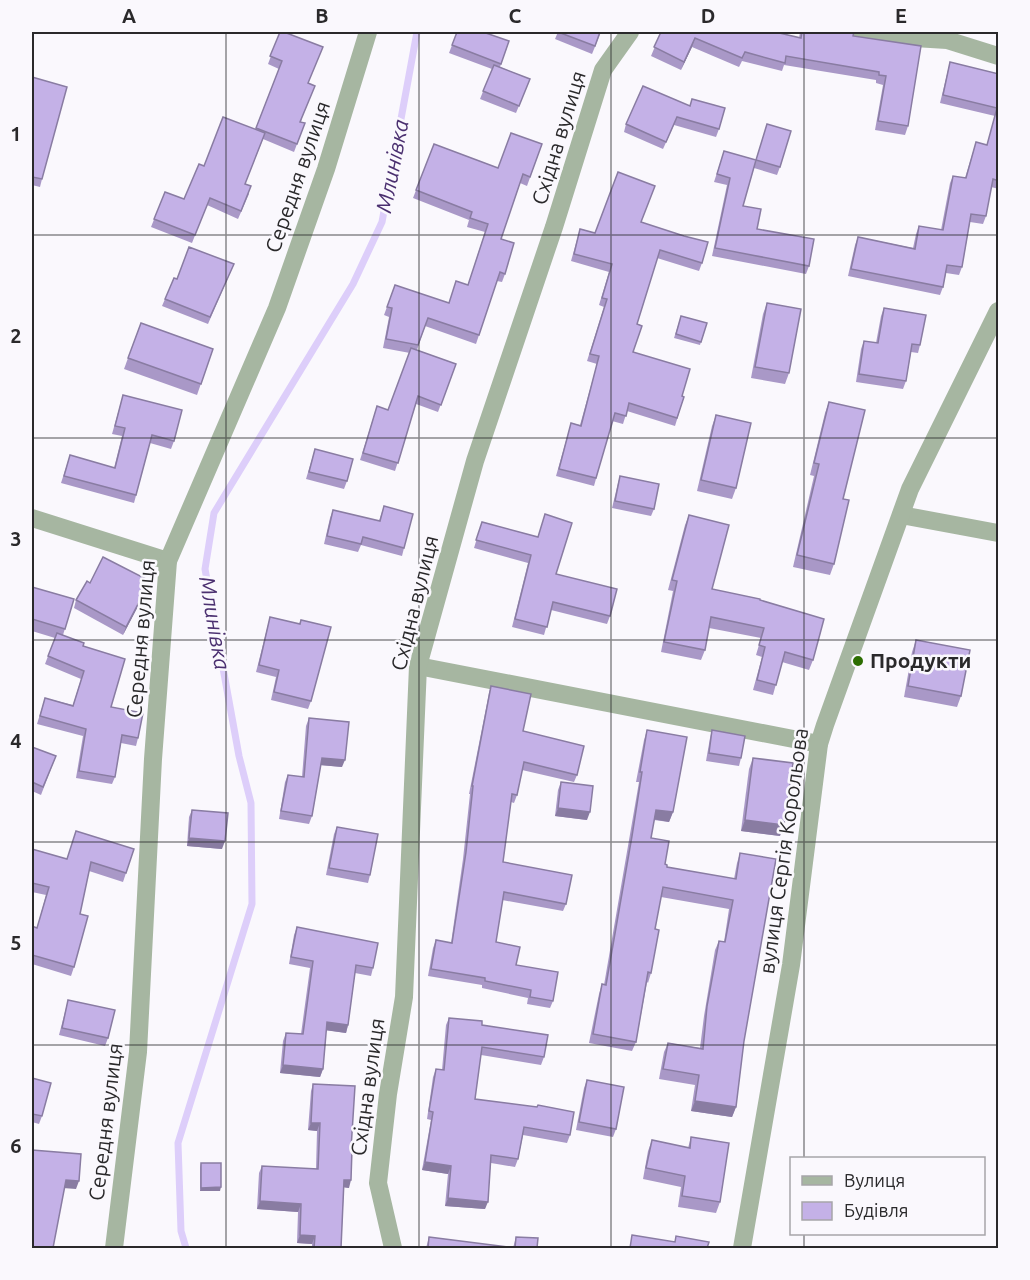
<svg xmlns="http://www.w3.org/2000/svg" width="1030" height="1280" font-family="Ubuntu,sans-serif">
<rect width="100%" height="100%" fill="#faf8fd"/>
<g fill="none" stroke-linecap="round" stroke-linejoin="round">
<path stroke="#ddcefa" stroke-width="7" d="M186 1248 181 1231 178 1143 252 904 251 803 239 756 205 569 214 513 353 284 382 222 417 32"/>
<g stroke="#a6b6a1" stroke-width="18">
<path d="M862 32 882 36 947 40 998 56"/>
<path d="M901 515 998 533"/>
<path d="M32 518 168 561"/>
<path d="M418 666 819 744"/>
<path d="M114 1248 138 1052 153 759 168 561 277 308 326 169 368 32"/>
<path d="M393 1248 378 1183 388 1094 404 997 418 666 475 461 554 227 603 70 630 32"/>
<path d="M742 1248 791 965 819 744 825 725 910 489 998 311"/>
</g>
</g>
<g fill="#a998c7">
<path d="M280 32 309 83 301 122 305 123 294 152 263 139 245 184 249 194 238 219 207 205 192 243 151 227 165 192 184 199 204 166 255 130 279 69 268 64Z"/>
<path d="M457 32 509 41 500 67 530 79 516 113 480 99 492 69 449 53Z"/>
<path d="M558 32H601L592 54 555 39Z"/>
<path d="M661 32 799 38 800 32H854L853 36 921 46 908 126 905 135 875 130 883 85 876 83V80L784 65 782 71 742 61 739 67 692 47 681 70 651 56Z"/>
<path d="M950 62 999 74V189L991 187 986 216 983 224 970 222 962 267 959 275 946 273 943 287 940 295 848 276 855 245 858 237 913 248 916 234 919 226 941 230 950 183 953 176 965 178 976 142 987 145 995 116 940 103 948 70Z"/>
<path d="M32 77 42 179 40 187 32 185Z"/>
<path d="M690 106 719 129 716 137 674 125 663 149 624 132 626 124Z"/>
<path d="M767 124 780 167 777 175 754 168 743 206 757 229 809 266 806 274 712 256 727 185 714 182 724 151 756 160Z"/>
<path d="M434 144 498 168 542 144 527 186 520 183 501 239 505 274 502 282 497 281 476 344 425 326 417 350 456 364 438 412 416 404 395 471 360 460 377 406 388 410 410 353 383 348 389 317 384 315 395 285 448 303 468 285 485 232 467 227 469 220 413 198Z"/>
<path d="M641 222 702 263 699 271 657 258 637 324 633 352 682 396 684 397 675 426 627 411 623 424 612 421 594 486 556 476 571 423 580 425 597 364 587 361 604 307 599 305 609 272 571 261 580 229 595 233Z"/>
<path d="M234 264 208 324 162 306 174 278 177 279Z"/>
<path d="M767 303 789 373 785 384 751 378 763 314Z"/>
<path d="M884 308 920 345 918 353 911 352 906 381 903 389 856 382 861 349 864 341 876 343 881 316Z"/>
<path d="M681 316 707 323 700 345 674 338Z"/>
<path d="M141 323 213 349 197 395 124 369Z"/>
<path d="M123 395 174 441 171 449 150 443 134 503 61 483 70 455 114 468 122 436 112 434Z"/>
<path d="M829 402 834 564 830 575 793 567 814 476 810 475 825 413Z"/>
<path d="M716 415 736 488 732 499 697 491 712 426Z"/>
<path d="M315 449 347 481 344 489 306 479Z"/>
<path d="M620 476 654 509 651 516 612 508 618 483Z"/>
<path d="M384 506 404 548 402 556 361 545 358 552 324 544 330 518 333 510 379 521Z"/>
<path d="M689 515 712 589 760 600 813 660 809 670 782 662 773 695 753 690 762 657 756 655 761 638 709 628 705 650 701 660 661 652 673 591 668 590 685 525Z"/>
<path d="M482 522 538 537 556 574 610 616 607 624 551 610 544 635 512 627 528 563 474 548Z"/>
<path d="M90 583 147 589 123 635 74 608 76 600Z"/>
<path d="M32 587 74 599 63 635 83 646 111 707 138 738 136 746 121 743 115 777 112 784 76 778 83 736 37 724 45 698 73 705 81 679 45 664 55 638 32 631Z"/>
<path d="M270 617 299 624 301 620 311 701 308 709 271 700 276 677 256 672Z"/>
<path d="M916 640 961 696 957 707 904 697 912 652Z"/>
<path d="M491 686 523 731 577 775 574 782 522 770 517 795 514 803 511 802 503 862 566 904 563 911 502 900 496 942 516 965 553 1001 550 1008 527 1004 528 998 482 988V985L428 976 433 948 436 940 451 943 463 859 470 794H469L489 693Z"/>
<path d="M309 718 342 767 321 765 312 816 309 824 279 819 285 782 288 775 302 777 306 726Z"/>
<path d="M647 730 673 812 669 822 654 820 651 838 667 867 734 879 737 863 740 853 744 1041 736 1107 732 1117 691 1111 695 1085 659 1079 664 1052 668 1043 700 1048 704 1016 715 950 719 941 724 942 729 909 661 897 655 929 651 973 648 983 647 982 636 1042 632 1051 589 1043 599 994 602 984 604 985 639 782H636L644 740Z"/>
<path d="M712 730 741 758 739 766 706 761 710 738Z"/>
<path d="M32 747 56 756 41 795 32 791Z"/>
<path d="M753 758 780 836 741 831 749 769Z"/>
<path d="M561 782 587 820 555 816 558 790Z"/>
<path d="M192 810 222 849 187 846 189 817Z"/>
<path d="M337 827 370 875 368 883 326 875 334 834Z"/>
<path d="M32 849 66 859 134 849 123 882 89 871 80 914 74 967 71 976 32 964V926L37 928 46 895 32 892Z"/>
<path d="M297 927 373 968 371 976 355 973 348 1025 346 1033 326 1030 323 1069 320 1077 280 1073 283 1041 286 1033 301 1034 310 968 289 964 294 935Z"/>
<path d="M68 1000 108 1038 105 1046 59 1035 66 1008Z"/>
<path d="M449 1018 482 1025 544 1057 541 1065 481 1055 475 1099 570 1135 567 1143 523 1135 518 1159 515 1167 491 1163 485 1209 445 1206 448 1174 422 1170 431 1120 427 1119 433 1077 436 1069 442 1070 446 1025Z"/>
<path d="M32 1078 42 1116 39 1124 32 1122Z"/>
<path d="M587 1080 616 1129 613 1137 576 1130 584 1088Z"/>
<path d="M313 1084 349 1188 344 1187 341 1248H312V1244L297 1243 298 1212 257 1209 259 1173 262 1166 316 1169 317 1131 308 1130 311 1091Z"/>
<path d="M691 1137 720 1202 716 1213 678 1207 681 1187 643 1179 648 1151 652 1140 688 1148Z"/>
<path d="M201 1163 220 1191H200V1167Z"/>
<path d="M429 1237 513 1248 516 1237 537 1248H426Z"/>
</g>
<g fill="#897ca2">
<path d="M695 38 692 47 681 70 684 62Z"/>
<path d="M150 581 147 589 123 635 126 627Z"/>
<path d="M322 758 345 760 342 767 319 765Z"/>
<path d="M558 808 590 812 587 820 555 816Z"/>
<path d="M656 810 673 812 669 822 652 819Z"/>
<path d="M745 820 784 825 780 836 741 831Z"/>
<path d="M189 838 225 841 222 849 187 846Z"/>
<path d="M327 1022 348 1025 346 1033 324 1030Z"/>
<path d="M283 1065 323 1069 320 1077 280 1073Z"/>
<path d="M695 1101 736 1107 732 1117 691 1111Z"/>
<path d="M311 1123H320L317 1131 308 1130Z"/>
<path d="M425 1162 451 1166 448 1174 422 1170Z"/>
<path d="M66 1180 79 1181 76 1189 63 1188Z"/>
<path d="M344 1180H351L349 1188 341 1187Z"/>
<path d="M221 1187 220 1191H200L201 1188Z"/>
<path d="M448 1198 488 1202 485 1209 445 1206Z"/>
<path d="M260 1201 301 1204 298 1212 257 1209Z"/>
<path d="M300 1235 315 1236 312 1244 297 1243Z"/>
</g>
<g fill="#c4b1e7" stroke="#897ca2" stroke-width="1.5">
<path d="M280 32H284L323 47 308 83 315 86 300 122 305 123 297 144 256 128 282 61 270 56Z"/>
<path d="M457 32H483L509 41 501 64 452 45Z"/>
<path d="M558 32H600L595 46Z"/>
<path d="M661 32H775L801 38 802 32H854L853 36 921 46 908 126 878 121 886 76 879 75V72L786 56 785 63 745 52 742 58 695 38 684 62 654 47Z"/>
<path d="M950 62 999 74V181L993 179 986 216 971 214 962 267 947 265 943 287 851 269 858 237 915 249 919 226 943 230 953 176 966 178 976 142 987 145 997 108 943 95Z"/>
<path d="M494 65 530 79 519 106 483 91Z"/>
<path d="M32 77 67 87 42 179 32 177Z"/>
<path d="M643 86 690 106 692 99 725 108 719 129 677 117 666 142 626 124Z"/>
<path d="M223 117 265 133 245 184 251 186 241 211 210 198 195 235 154 219 165 192 184 199 199 164 204 166Z"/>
<path d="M767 124 791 131 780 167 756 160Z"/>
<path d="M511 133 542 144 530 177 523 174 501 239 514 243 505 274 500 272 479 335 428 318 418 345 386 339 392 308 387 307 395 285 449 303 456 281 468 285 488 224 470 218 472 212 416 190 434 144 498 168Z"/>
<path d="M724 151 756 160 743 206 761 209 757 229 814 239 809 266 715 248 730 178 717 174Z"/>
<path d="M618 172 655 186 641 222 684 236 708 242 702 263 660 250 637 324 642 326 633 352 690 369 682 396 684 397 677 418 629 403 626 416 615 413 596 478 559 469 571 423 581 426 599 356 590 354 607 299 602 298 612 264 574 254 580 229 595 233Z"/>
<path d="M189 247 234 264 210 317 165 299 174 278 177 279Z"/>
<path d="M767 303 801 309 789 373 755 367Z"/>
<path d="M884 308 926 315 920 345 912 344 906 381 859 374 864 341 878 343Z"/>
<path d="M681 316 707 323 701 342 676 334Z"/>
<path d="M141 323 213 349 201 384 128 358Z"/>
<path d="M411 348 456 364 441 405 418 396 398 463 363 453 377 406 388 410Z"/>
<path d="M123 395 182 410 174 441 152 435 136 495 64 476 70 455 115 468 125 428 115 426Z"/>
<path d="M829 402 865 410 843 499 849 500 834 564 797 555 819 464 814 463Z"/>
<path d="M716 415 751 423 736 488 701 480Z"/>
<path d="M315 449 353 459 347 481 309 472Z"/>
<path d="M620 476 659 484 654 509 615 501Z"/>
<path d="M384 506 413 514 404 548 363 537 361 544 327 536 333 510 380 521Z"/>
<path d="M545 514 572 523 556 574 617 589 610 616 553 602 547 627 515 619 531 555 476 540 482 522 538 537Z"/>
<path d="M689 515 729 525 712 589 760 599V600L824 619 813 660 785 652 776 685 757 680 765 647 759 645 764 628 711 617 705 650 664 642 677 581 672 580Z"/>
<path d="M103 557 150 581 126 627 76 600 87 581 90 583Z"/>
<path d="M32 587 74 599 65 629 32 619Z"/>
<path d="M270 617 300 624 301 620 331 627 311 701 274 692 279 670 259 665Z"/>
<path d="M57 633 84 643 83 646 125 659 111 707 143 713 138 738 122 735 115 777 79 771 86 729 40 716 45 698 73 706 84 671 48 656Z"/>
<path d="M916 640 970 650 961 696 908 686Z"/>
<path d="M491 686 531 694 523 731 584 746 577 775 524 762 517 795 512 794 503 862 572 875 566 904 504 892 496 942 520 947 516 965 558 972 553 1001 530 997 531 990 485 981V978L431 969 436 940 452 943 466 852 473 786H472Z"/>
<path d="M309 718 349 722 345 760 322 758 312 816 281 811 288 775 304 777Z"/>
<path d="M647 730 687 737 673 812 656 810 651 838 669 841 665 864 667 865V867L736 879 740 853 776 859 744 1041 736 1107 695 1101 699 1075 663 1069 668 1043 703 1049 707 1006 719 941 725 942 733 900 663 887 655 929 659 930 651 973 648 972 636 1042 593 1034 602 984 606 985 632 836 642 772H640Z"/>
<path d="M712 730 745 736 741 758 709 753Z"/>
<path d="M32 747 56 756 43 787 32 782Z"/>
<path d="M753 758 793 763 784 825 745 820Z"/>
<path d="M561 782 593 786 590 812 558 808Z"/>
<path d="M192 810 228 813 225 841 189 838Z"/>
<path d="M337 827 378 834 370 875 329 868Z"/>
<path d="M76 831 134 849 126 873 91 862 80 914 88 916 74 967 32 955V926L37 928 49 887 32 883V849L67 859Z"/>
<path d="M297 927 378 943 373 968 356 965 348 1025 327 1022 323 1069 283 1065 286 1033 303 1034 313 961 291 957Z"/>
<path d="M68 1000 115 1010 108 1038 62 1028Z"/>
<path d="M449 1018 482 1021V1025L548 1035 544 1057 482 1047 475 1099 537 1107 538 1105 574 1112 570 1135 524 1127 518 1159 491 1155 488 1202 448 1198 451 1166 425 1162 433 1112 429 1111 436 1069 444 1070Z"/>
<path d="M32 1078 51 1083 42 1116 32 1114Z"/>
<path d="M587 1080 624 1087 616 1129 579 1122Z"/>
<path d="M313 1084 355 1086 351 1149H352L351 1180H344L341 1248H314L315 1236 300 1235 301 1204 260 1201 262 1166 318 1169 320 1123H311Z"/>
<path d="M691 1137 729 1143 720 1202 682 1196 685 1176 646 1168 652 1140 690 1148Z"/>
<path d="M32 1150 81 1154 79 1181 66 1180 53 1248H32Z"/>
<path d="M201 1163H221V1187L201 1188Z"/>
<path d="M632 1235 675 1242 676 1236 709 1242 707 1248H630Z"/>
<path d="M429 1237 515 1248 516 1237 538 1238 537 1248H428Z"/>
</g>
<path fill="none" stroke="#2a292b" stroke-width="1.5" stroke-opacity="0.55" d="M226 32V1248M419 32V1248M611 32V1248M804 32V1158M32 235H998M32 438H998M32 640H998M32 842H998M32 1045H998M804 1234V1248"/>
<circle fill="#2c6d01" stroke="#faf8fd" stroke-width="2" cx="858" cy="661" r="6"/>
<g text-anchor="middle" stroke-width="5" stroke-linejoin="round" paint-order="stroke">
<g font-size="21" fill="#2a292b" stroke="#faf8fd">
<text transform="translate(559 138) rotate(-73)" y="7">Східна вулиця</text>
<text transform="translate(298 177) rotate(-71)" y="7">Середня вулиця</text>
<text transform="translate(415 603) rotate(-76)" y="7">Східна вулиця</text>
<text transform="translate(141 639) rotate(-85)" y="7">Середня вулиця</text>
<text transform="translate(784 851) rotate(-82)" y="7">вулиця Сергія Корольова</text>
<text transform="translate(368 1087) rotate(-82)" y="7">Східна вулиця</text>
<text transform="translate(106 1122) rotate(-83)" y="7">Середня вулиця</text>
</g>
<g font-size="21" font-weight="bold" fill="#2a292b" stroke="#faf8fd" text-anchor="start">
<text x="870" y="668">Продукти</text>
</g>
<g font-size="22" font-style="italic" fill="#4b3070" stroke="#faf8fd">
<text transform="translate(392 166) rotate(-79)" y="8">Млинівка</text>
<text transform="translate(215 623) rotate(80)" y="8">Млинівка</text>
</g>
</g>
<rect width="1030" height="1280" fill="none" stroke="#faf8fd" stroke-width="66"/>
<rect x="790" y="1157" width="195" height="78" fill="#faf8fd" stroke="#a7a5a9" stroke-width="1.5"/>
<rect x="802" y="1176" width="30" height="9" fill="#a6b6a1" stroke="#a7a5a9" stroke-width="1.5"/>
<text x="844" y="1187" font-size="18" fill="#2a292b">Вулиця</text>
<rect x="802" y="1202" width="30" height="18" fill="#c4b1e7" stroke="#a7a5a9" stroke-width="1.5"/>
<text x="844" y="1217" font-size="18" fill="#2a292b">Будівля</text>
<rect x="33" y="33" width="964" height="1214" fill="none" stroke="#2a292b" stroke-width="2"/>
<g font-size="20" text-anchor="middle" font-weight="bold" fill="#2a292b">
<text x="129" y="23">A</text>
<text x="322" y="23">B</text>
<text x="515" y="23">C</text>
<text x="708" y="23">D</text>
<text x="901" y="23">E</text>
<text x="16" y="141">1</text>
<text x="16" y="343">2</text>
<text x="16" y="546">3</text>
<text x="16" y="748">4</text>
<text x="16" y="950">5</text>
<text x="16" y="1153">6</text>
</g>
</svg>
